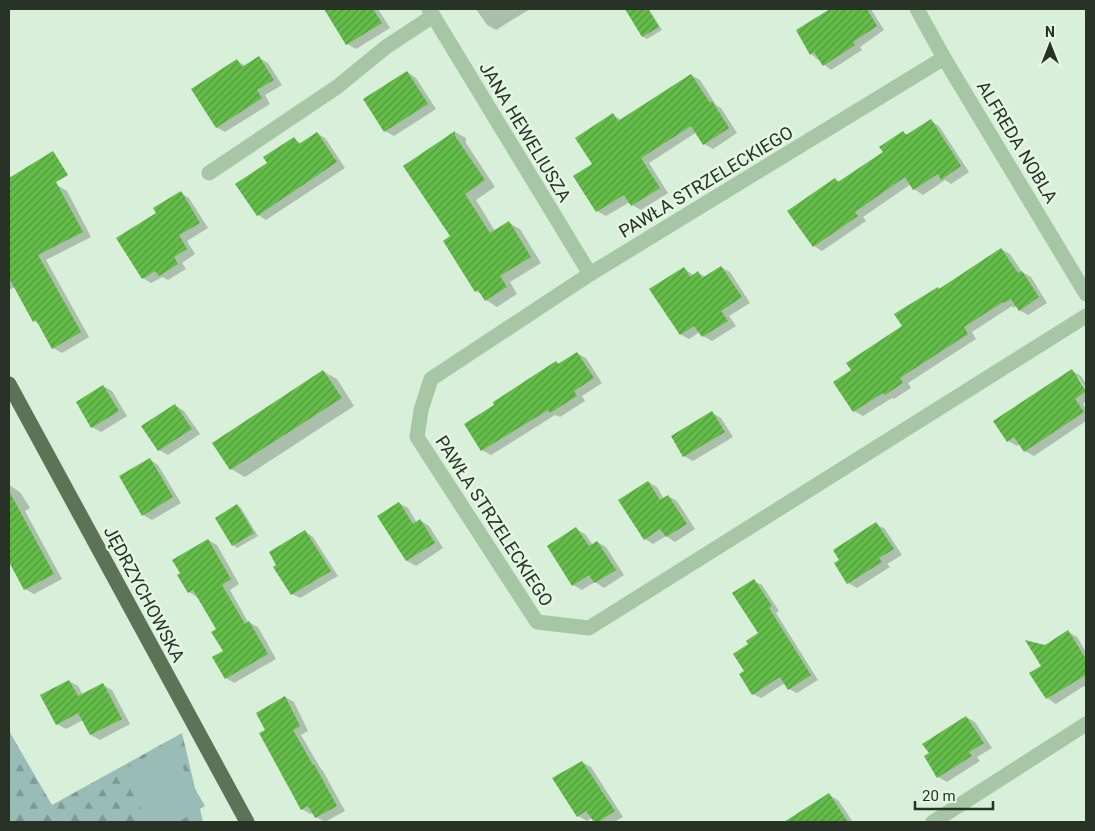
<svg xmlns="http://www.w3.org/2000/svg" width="1095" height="831" font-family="Roboto,sans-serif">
<defs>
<pattern id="forest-firs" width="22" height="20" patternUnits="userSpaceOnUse" patternTransform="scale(1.25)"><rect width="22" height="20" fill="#9abcb7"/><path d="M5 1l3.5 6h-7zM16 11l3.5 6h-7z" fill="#7e9995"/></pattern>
<pattern id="building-hatch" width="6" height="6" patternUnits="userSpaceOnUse" patternTransform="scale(1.25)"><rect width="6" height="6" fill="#63bd48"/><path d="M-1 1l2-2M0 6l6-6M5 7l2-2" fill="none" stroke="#529a3c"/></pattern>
</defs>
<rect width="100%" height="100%" fill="#d8efd9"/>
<path fill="url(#forest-firs)" d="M9 731 52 805 182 733 203 822H9Z"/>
<path fill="#9abcb7" d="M169 744 205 806 178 822H150L120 772Z"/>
<g fill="#0003">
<path d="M325 9H378L390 28 356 49 347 44Z"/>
<path d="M476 9H530L496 30 487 25Z"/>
<path d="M627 9H649L662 30 647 39 643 37Z"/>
<path d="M830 9H871L884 30 860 47 862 50 831 70 811 54 797 31Z"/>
<path d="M259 58 268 63 282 85 265 95 270 104 225 132 216 127 237 61 246 66Z"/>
<path d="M407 72 416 78 436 109 394 136 385 131Z"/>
<path d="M691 75 700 80 716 105 721 108 737 133 713 149 704 144 697 132 649 163 668 193 641 210 632 205 630 202 606 216 597 211 575 176 594 165 613 115 622 120Z"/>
<path d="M931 121 939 126 969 172 951 184 945 180 923 195 914 189 911 184 863 217 866 221 822 251 814 246 835 179 840 182 884 152 903 133 908 135Z"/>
<path d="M455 132 466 138V143L495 187 476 200 495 231 509 223 520 229 541 263 510 282 517 294 497 307 486 300 483 295 476 291 452 236 405 166Z"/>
<path d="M317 133 326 139 345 168 266 220 258 215 268 163 294 139 302 144Z"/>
<path d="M59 186 67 191 91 237 46 260 89 337 62 353 53 348 41 325 34 321 15 287 9 290V214Z"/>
<path d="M181 193 189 198 208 228 187 241 195 254 182 263 186 269 168 280 162 277 151 283 143 278 158 214Z"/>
<path d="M1001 249 1010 254 1022 272 1031 277 1047 303 1028 315 1019 310 1017 306 1014 308 1012 306 972 332 976 339 908 383 911 388 894 399 892 398 863 416 854 411 853 371 904 327 938 288 940 289Z"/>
<path d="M721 267 730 272 750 303 729 316 736 326 712 341 703 336 700 332 689 339 680 334 684 268 694 276 698 273 706 277Z"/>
<path d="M577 353 586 358 602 383 582 396 585 401 560 417 555 415 491 455 482 450 556 362 560 364Z"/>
<path d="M1072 371 1081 376 1086 384V389L1078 377H1075L1086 393V402L1083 404 1086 409V421L1034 456 1025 451 1020 444 1017 446 1008 441Z"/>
<path d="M324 372 337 379 354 406 245 477 231 469 214 443Z"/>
<path d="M103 386 112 391 127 416 101 432 92 427Z"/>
<path d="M176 406 184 411 200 434 168 455 159 450Z"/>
<path d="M712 413 721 418 733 437 693 461 684 456Z"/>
<path d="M150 460 158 465 181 503 152 520 143 515Z"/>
<path d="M648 482 657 487 664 499 668 496 677 501 695 529 675 542 666 536 653 544 645 539Z"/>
<path d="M9 485 20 492 30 508 25 511 62 579 34 594 25 589 9 559Z"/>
<path d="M399 503 408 508 417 523 420 520 429 526 443 548 416 566 407 561 378 517Z"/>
<path d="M237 505 241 508 258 536 237 548 233 545 217 518Z"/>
<path d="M876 524 885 529 902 555 887 564 890 567 857 588 848 583 836 563Z"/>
<path d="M576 529 585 534 593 545 597 542 606 547 624 575 604 588 595 582 582 590 573 585Z"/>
<path d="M305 532 313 537 338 576 300 598 292 594Z"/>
<path d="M208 540 217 545 239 584 230 590 248 622 258 627 276 659 234 683 226 678 224 651 218 629 197 597 189 592Z"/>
<path d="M754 581 762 585 779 611 776 613 818 680 797 693 789 689 785 683 761 698 753 694 746 671 749 645 760 633Z"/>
<path d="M1068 632 1077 637 1086 652V687L1084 686 1056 704 1047 698 1031 674 1042 666 1045 646Z"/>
<path d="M69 681 78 686 83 695 103 685 112 690 130 724 100 740 91 735 83 720 66 729 57 724Z"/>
<path d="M285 697 294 702 308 731 301 735 321 769 323 771 345 811 325 822 316 817 313 813 310 814 302 809 267 730Z"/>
<path d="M966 717 975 722 992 748 977 757 980 761 947 782 938 777Z"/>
<path d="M582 762 591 767 623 817 614 822H595L592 818 587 821 578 816Z"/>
<path d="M829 795 838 800 853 822H787Z"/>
</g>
<g fill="url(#building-hatch)">
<path d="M324 9H373L382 23 346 45Z"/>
<path d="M625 9H648L659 27 642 37Z"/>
<path d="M830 9H867L877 26 853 42 855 45 823 66 814 52 810 55 796 30Z"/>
<path d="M259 56 274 80 257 90 262 98 216 128 191 89 237 59 242 67Z"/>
<path d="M407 71 428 104 384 132 363 99Z"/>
<path d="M691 74 710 103 712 101 729 128 703 145 691 126 641 158 660 188 631 206 624 195 596 212 573 176 592 164 575 138 613 113 618 121Z"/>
<path d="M931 119 961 166 941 180 938 174 913 190 905 177 855 212 858 216 813 247 787 211 835 178 838 182 883 152 879 147 903 131 906 135Z"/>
<path d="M455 131V136L485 180 465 194 490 233 509 221 531 257 500 276 507 287 485 301 478 290 475 292 443 241 450 236 403 166Z"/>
<path d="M317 132 337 162 257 216 235 184 267 163 263 157 294 137 299 144Z"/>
<path d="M53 151 68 175 56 182 83 232 38 255 81 332 52 349 36 320 33 322 9 278V178Z"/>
<path d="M181 191 200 223 179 235 187 249 174 257 178 264 159 276 155 271 142 279 116 238 156 213 153 208Z"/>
<path d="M1001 248 1018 273 1022 271 1039 297 1019 311 1011 299 1004 303 1003 302 964 327 968 334 900 378 903 383 885 395 883 393 853 412 833 382 851 370 846 363 902 326 894 314 938 287 939 289Z"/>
<path d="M721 266 742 297 721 311 728 321 702 337 694 326 680 335 649 289 684 267 690 277 698 271 702 278Z"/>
<path d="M577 352 594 378 574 391 577 396 550 413 548 410 481 451 464 424 494 405 493 402 556 361 558 364Z"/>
<path d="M1072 369 1086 391 1075 399 1084 412 1024 452 1014 437 1007 442 993 421Z"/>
<path d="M323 370 342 398 230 470 212 443Z"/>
<path d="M103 385 119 411 91 428 76 402Z"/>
<path d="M175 404 192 429 158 451 141 426Z"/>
<path d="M712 411 725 432 683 457 671 436Z"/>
<path d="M150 458 173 497 142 516 119 476Z"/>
<path d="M648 481 660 500 668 495 687 524 666 537 660 529 644 540 618 500Z"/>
<path d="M9 491 54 574 24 590 9 562Z"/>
<path d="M399 502 413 524 420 519 435 543 406 561 377 516Z"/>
<path d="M237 504 254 533 232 546 215 518Z"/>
<path d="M876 522 894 549 879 558 882 562 847 584 834 563 839 560 833 550Z"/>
<path d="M576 527 589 546 597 541 616 570 594 583 589 575 572 586 547 546Z"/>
<path d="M305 530 331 571 291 595 273 567 276 565 269 552Z"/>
<path d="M208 539 231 579 222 585 245 624 249 621 268 654 225 679 212 657 223 651 211 632 216 629 193 590 188 593 177 575 180 573 172 560Z"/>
<path d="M754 579 772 606 769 608 811 675 788 690 780 677 752 695 739 674 744 671 733 654 748 644 746 641 758 633 732 593Z"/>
<path d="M1068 630 1086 659V675L1046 699 1029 673 1041 666 1025 640 1045 645Z"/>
<path d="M69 680 78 696 103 683 122 719 90 735 78 713 56 725 40 695Z"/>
<path d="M285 696 300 726 293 730 313 765 314 764 337 806 315 818 308 806 301 810 259 733 265 730 256 713Z"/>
<path d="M966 716 984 743 969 752 972 756 937 778 924 756 929 753 922 744Z"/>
<path d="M582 761 615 811 598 822H594L586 811 577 817 552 778Z"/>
<path d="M829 793 848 822H784Z"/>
</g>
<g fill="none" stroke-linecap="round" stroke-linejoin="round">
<g stroke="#a6c6a5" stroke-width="15">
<path d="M429 9 590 274"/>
<path d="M917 9 944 58 1086 294"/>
<path d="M944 58 590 274 431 379 421 410 417 437 537 622 589 628 1086 316"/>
<path d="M209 173 337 87 386 47 433 16"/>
<path d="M933 822 1086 724"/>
</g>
<path stroke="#5c7358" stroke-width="15" d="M9 384 247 822"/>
</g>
<g text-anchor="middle" stroke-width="5" stroke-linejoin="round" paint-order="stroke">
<g font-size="18" fill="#283226" stroke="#e4f7e5">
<text transform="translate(525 132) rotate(59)" y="6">JANA HEWELIUSZA</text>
<text transform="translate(1017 142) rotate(59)" y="6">ALFREDA NOBLA</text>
<text transform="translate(706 182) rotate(-31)" y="6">PAWŁA STRZELECKIEGO</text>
<text transform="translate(494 521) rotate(57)" y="6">PAWŁA STRZELECKIEGO</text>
<text transform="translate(144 594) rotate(62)" y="6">JĘDRZYCHOWSKA</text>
</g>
</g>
<rect width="1095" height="831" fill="none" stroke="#283226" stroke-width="20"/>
<g transform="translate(1050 45)" stroke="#e4f7e5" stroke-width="4" paint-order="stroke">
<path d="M0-4L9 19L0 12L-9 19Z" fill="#283226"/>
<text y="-8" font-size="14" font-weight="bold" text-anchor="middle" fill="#283226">N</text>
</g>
<path d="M915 801v8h78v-8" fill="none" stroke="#283226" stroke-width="2.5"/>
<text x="922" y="801" font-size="15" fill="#283226" stroke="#e4f7e5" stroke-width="4" paint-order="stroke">20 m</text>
</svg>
